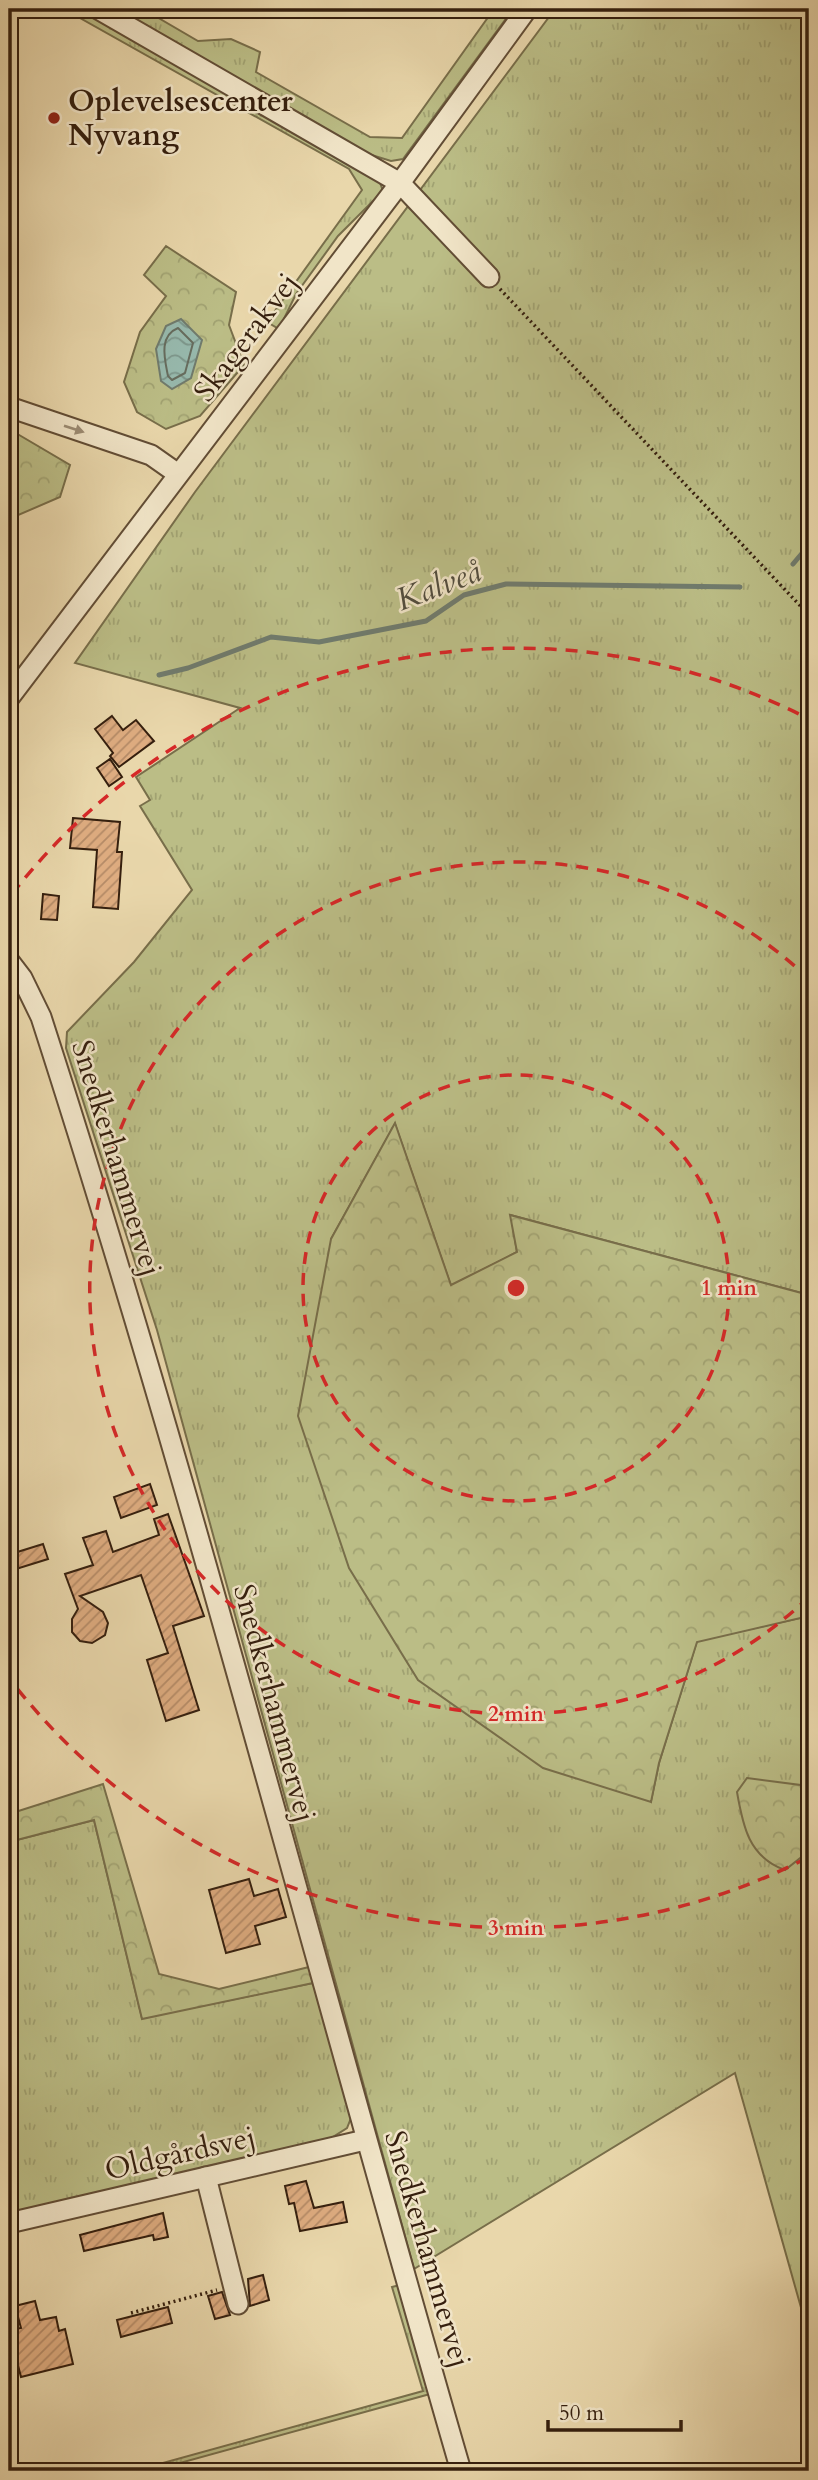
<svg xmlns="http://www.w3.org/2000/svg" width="818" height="2480" font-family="Cardo,serif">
<defs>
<pattern id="grass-tufts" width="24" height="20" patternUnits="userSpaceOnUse" patternTransform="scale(1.75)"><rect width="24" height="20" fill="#bbbd86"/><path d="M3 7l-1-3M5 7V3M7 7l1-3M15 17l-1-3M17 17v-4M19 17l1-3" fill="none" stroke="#a1a272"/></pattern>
<pattern id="forest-crowns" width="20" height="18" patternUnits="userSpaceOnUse" patternTransform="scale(1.75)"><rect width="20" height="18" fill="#bbbd86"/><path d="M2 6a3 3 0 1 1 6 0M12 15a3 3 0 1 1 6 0" fill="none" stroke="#a1a272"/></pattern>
<pattern id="water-waves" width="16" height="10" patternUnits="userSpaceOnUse" patternTransform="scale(1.75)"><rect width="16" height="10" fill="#97b9ad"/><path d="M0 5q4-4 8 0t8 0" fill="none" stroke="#7c968b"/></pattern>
<pattern id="building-hatch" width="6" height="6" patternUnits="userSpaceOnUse" patternTransform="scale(1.75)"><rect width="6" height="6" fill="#deac80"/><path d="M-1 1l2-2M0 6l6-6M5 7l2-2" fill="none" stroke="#b58b67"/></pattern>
</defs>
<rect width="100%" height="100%" fill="#e9d7ab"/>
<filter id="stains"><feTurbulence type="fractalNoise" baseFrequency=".00286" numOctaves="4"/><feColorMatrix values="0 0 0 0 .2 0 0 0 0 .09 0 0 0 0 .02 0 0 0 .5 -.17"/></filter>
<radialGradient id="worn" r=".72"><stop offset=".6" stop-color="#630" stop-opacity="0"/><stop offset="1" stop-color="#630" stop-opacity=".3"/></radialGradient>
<g fill="url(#grass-tufts)" stroke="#786e4a" stroke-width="2">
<path d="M64 9H82L342 152 379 180 383 191 338 236 296 294 279 329 267 322 362 190 349 169Z"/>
<path d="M115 9H143L198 41 231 39 260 52 256 72 370 137 402 138 494 9H513L403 159 391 161 365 153Z"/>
<path d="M555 9H809V1295L511 1215 517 1252 451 1286 395 1124 331 1239 651 1801 659 1763 697 1641 809 1616V2336L735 2073 414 2269 157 1330 66 1048 67 1032 134 962 192 890 140 806 150 800 136 777 240 708 75 663 195 492Z"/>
<path d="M94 1820 142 2018 313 1983 351 2118 347 2128 328 2140 9 2214V1842Z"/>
<path d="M400 2285 430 2394 151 2471H134L423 2391 392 2287Z"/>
</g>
<g fill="url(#forest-crowns)" stroke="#786e4a" stroke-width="2">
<path d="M166 246 236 292 229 325 244 365 200 416 166 429 137 412 124 382 140 332 166 296 144 275Z"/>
<path d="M9 429 70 465 60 497 9 519Z"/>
<path d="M395 1123 451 1285 517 1252 510 1215 809 1295V1616L697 1642 659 1763 651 1802 543 1768 418 1680 349 1568 298 1416 331 1239Z"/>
<path d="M747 1778 808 1786 809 1851 785 1870C749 1857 743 1827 737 1792Z"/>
<path d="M103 1784 159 1974 219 1989 309 1967 313 1983 142 2019 94 1820 9 1842V1814Z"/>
</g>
<path fill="url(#water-waves)" stroke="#707b6d" stroke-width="2" d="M181 319 202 340 191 378 172 389 161 381 156 349 166 326Z"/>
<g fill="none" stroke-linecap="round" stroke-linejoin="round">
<path stroke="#666c5e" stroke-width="2" d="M178 328 193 343 185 373 172 380 168 376C165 360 158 336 178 328Z"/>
<g stroke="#707b6d" stroke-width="5">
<path d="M793 564 804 551 809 495"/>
<path d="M159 675 188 668 271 637 319 642 426 621 464 595 506 584 740 587"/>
</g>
</g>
<g fill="url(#building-hatch)" stroke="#351f0e" stroke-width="2">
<path d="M112 716 123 730 136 720 154 741 119 767 110 756 113 753 95 729Z"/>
<path d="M110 759 122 777 109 786 97 768Z"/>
<path d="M73 818 120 822 117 852H122L118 909 93 907 97 850 70 848Z"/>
<path d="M43 894 59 896 57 920 41 919Z"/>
<path d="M150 1484 157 1505 121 1518 114 1497Z"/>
<path d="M168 1514 204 1616 173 1626 199 1710 166 1721 147 1660 168 1653 141 1575 80 1596 103 1612 108 1623 105 1635 92 1643 80 1641 72 1632V1619L78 1609 65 1574 93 1565 83 1538 106 1531 113 1552 159 1535 154 1519Z"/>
<path d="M43 1544 48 1559 16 1569 11 1554Z"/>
<path d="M249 1879 254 1896 278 1889 286 1917 255 1926 260 1944 226 1953 209 1890Z"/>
<path d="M306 2181 314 2208 343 2202 347 2222 300 2231 294 2203 289 2204 285 2186Z"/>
<path d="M163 2213 168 2237 154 2240 153 2235 84 2251 80 2235Z"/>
<path d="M263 2275 269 2300 250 2306 248 2279Z"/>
<path d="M222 2292 230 2315 215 2319 208 2296Z"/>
<path d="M35 2301 40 2320 56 2317 59 2331 65 2329 73 2364 21 2377 9 2330 21 2328 15 2306Z"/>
<path d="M168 2307 172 2323 121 2337 117 2320Z"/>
</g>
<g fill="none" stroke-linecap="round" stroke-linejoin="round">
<defs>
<g id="minor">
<path d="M98 9 400 183 489 277"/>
<path d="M9 407 151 455 178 474"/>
<path d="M9 698 400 183 527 9"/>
<path d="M9 961 22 978 41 1017C196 1497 320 1986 461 2471"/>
<path d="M206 2177 238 2304"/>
<path d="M9 2223 365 2140"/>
</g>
</defs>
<use href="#minor" stroke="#624d35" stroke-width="23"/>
<g stroke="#351f0e" stroke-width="3.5" stroke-dasharray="2 3.5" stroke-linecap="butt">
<path d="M500 289 809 615"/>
<path d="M131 2313 217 2290"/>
</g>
<use href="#minor" stroke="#f1e5c8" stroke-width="19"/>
</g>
<defs><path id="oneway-solid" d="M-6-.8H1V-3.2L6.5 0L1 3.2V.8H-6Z" transform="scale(1.75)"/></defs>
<use fill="#9c8c74" href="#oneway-solid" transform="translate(74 429) rotate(18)"/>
<g fill="none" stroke="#d62828" stroke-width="3.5" stroke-dasharray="12 9">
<circle cx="516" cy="1288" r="213"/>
<path d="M809 1597A426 426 0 1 1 809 979"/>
<path d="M807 1858A640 640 0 0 1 12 1682M12 894A640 640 0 0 1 807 718"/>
</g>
<circle fill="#8f2418" stroke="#f1e5c8" stroke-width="2.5" cx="54" cy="118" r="7"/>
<g text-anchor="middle" stroke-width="5" stroke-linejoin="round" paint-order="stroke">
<g font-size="30" font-weight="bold" fill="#351f0e" stroke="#f1e5c8" text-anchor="start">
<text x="68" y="111">Oplevelsescenter<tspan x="68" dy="34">Nyvang</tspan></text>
</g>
<g font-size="30" fill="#351f0e" stroke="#f1e5c8">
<text transform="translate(246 337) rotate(-53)" y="10">Skagerakvej</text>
<text transform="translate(117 1158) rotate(73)" y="10">Snedkerhammervej</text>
<text transform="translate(275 1703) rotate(75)" y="10">Snedkerhammervej</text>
<text transform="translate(180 2153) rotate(-13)" y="10">Oldgårdsvej</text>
<text transform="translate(428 2249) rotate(74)" y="10">Snedkerhammervej</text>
</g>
<g font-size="32" font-style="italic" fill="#524d3e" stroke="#f1e5c8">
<text transform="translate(438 585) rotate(-21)" y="11">Kalveå</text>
</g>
</g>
<circle cx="516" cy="1288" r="10" fill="#d62828" stroke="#f1e5c8" stroke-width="3.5"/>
<g font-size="21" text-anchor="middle" font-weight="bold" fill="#d62828" stroke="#f1e5c8" stroke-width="5" stroke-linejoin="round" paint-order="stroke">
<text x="729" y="1295">1 min</text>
<text x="516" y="1721">2 min</text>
<text x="516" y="1935">3 min</text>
</g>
<rect width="818" height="2480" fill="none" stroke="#e9d7ab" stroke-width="35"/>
<rect x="10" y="10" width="797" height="2459" fill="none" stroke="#351f0e" stroke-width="3.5"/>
<rect x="18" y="18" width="783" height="2445" fill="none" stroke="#351f0e" stroke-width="2"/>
<path d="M548 2420v10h133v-10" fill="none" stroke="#351f0e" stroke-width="3.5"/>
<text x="559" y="2420" font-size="21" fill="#351f0e" stroke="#f1e5c8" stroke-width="5" paint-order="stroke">50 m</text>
<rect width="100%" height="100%" filter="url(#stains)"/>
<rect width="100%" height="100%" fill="url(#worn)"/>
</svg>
